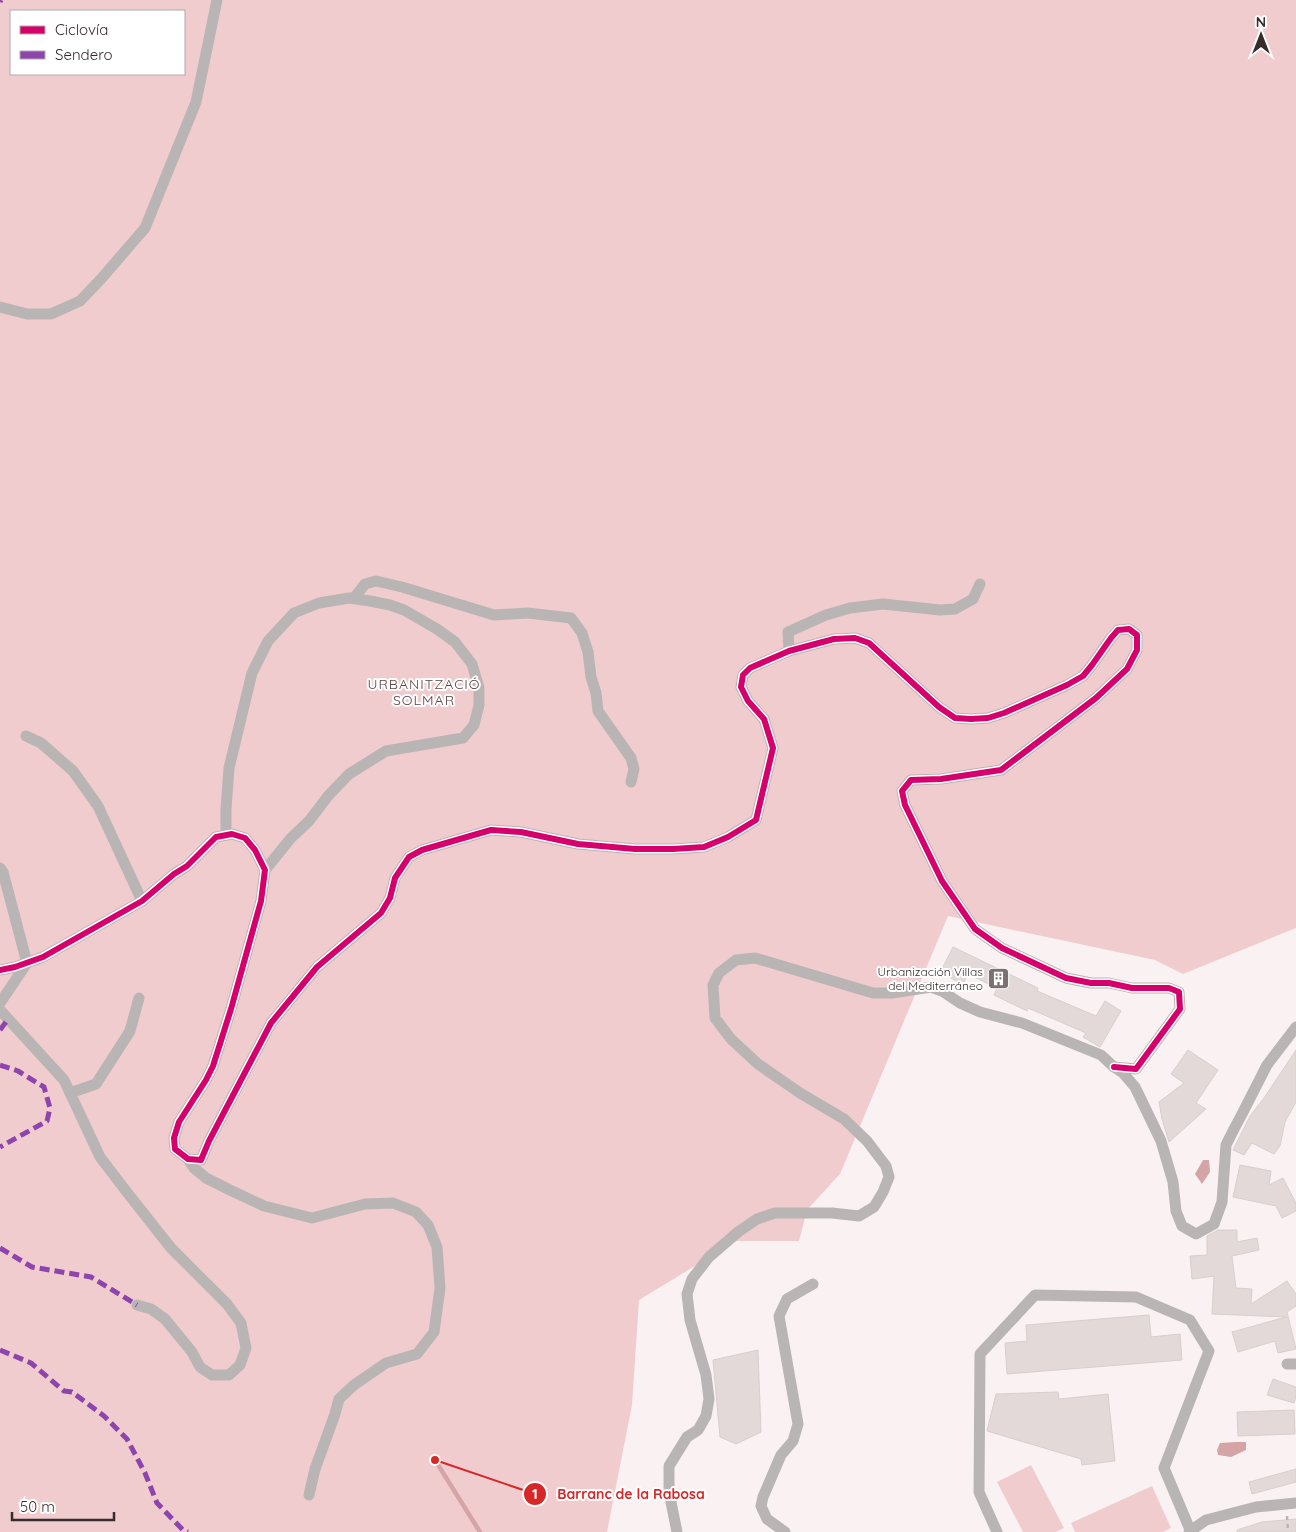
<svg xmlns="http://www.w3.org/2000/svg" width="1296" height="1532" font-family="Quicksand,sans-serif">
<rect width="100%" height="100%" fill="#faf2f2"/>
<g fill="#f1ccce" fill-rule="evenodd">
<path d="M0 0H1296V928L1183 974 1155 960 948 916 840 1174 807 1210 799 1241H736L639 1300 632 1405 607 1532H0ZM11 11H184V74H11Z"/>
<path d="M1031 1465 1064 1528 1056 1532H1023L997 1482Z"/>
<path d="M1152 1486 1171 1528 1163 1532H1075L1071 1523Z"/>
</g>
<g fill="#d5a4a7">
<path d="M1203 1160H1209L1210 1172 1202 1184 1195 1174Z"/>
<path d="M1236 1442H1246V1450L1231 1457 1218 1455 1217 1450 1220 1443Z"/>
</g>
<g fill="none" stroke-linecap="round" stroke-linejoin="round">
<path stroke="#d5a4a7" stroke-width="4.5" d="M435 1460 480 1532"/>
</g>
<g fill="#e4d9d9" stroke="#d8cece">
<path d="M953 947 1038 988 1037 991 1096 1016 1105 1001 1121 1011 1100 1047 1083 1037 1086 1033 1028 1008 1027 1011 994 995 997 988 968 974 963 984 940 973Z"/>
<path d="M1188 1050 1218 1070 1196 1103 1206 1109 1169 1142 1162 1119 1159 1102 1184 1083 1171 1074Z"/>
<path d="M1296 1050V1102L1285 1122 1280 1146 1274 1154 1252 1143 1244 1155 1233 1150 1250 1116 1264 1098Z"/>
<path d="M1240 1165 1271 1171 1269 1185 1283 1178 1296 1203V1211L1282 1218 1276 1206 1233 1197Z"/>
<path d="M1218 1230H1237V1242L1257 1238 1259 1250 1232 1256 1236 1288 1252 1289 1251 1304 1287 1281 1296 1294V1306L1287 1312 1296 1349 1278 1353 1275 1341 1238 1352 1232 1332 1286 1317 1212 1314 1214 1276 1192 1279 1190 1256 1207 1255V1236Z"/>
<path d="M1149 1315 1151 1337 1180 1334 1182 1360 1007 1374 1005 1343 1027 1341 1026 1325Z"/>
<path d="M758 1350 761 1432 736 1444 720 1437 713 1360Z"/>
<path d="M1273 1379 1296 1387V1396L1294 1403 1267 1395Z"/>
<path d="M1058 1392 1059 1399 1108 1394 1115 1461 1082 1465 1081 1459 987 1431 996 1394Z"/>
<path d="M1294 1410 1295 1434 1238 1436 1237 1412Z"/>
<path d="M1296 1469V1482L1252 1494 1249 1482Z"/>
<path d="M1296 1519V1532H1237V1530L1262 1522Z"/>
</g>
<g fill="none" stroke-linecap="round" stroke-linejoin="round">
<path stroke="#bbb6b6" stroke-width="2.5" stroke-dasharray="4 4" stroke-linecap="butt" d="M1287 1516 1288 1532"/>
<g stroke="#bab5b5" stroke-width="11">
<path d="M0 307 27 314H51L80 301 101 279 145 228 196 102 217 0"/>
<path d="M354 598 365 584 376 581 402 587 494 615 528 613 571 618 582 633 588 652 591 677 596 693 598 711 631 758 634 769 631 782"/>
<path d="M789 651 788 632 826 615 850 608 883 604 940 610 955 609 973 599 980 584"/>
<path d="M26 736 41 743 73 771 98 806 142 901"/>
<path d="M226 835V809L229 768 252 673 268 641 294 613 319 603 349 598 370 601 390 605 404 610 437 629 455 642 472 664 479 688V705L474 725 463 738 386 751 349 774 328 796 309 821 291 838 265 870"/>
<path d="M0 868 3 872 27 963 0 1003"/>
<path d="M0 970 15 967 43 957 142 901 174 874 187 866 216 837 232 834 245 838 255 850 265 870 261 901 231 1009 213 1066 206 1080 179 1122 174 1138 175 1149 188 1159 201 1160 209 1141 271 1023 317 967 381 913 390 898 395 878 409 857 422 850 491 830 521 832 578 844 635 849H673L704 847 728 837 756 820 773 748 764 719 748 701 741 687 743 675 750 668 789 651 834 639 855 638 869 643 939 707 955 718 971 719 988 718 1004 713 1067 685 1083 676 1092 665 1111 638 1118 630 1129 629 1137 635V650L1127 669 1096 698 1001 770 941 779 911 780 902 791 905 805 942 881 975 929 1002 948 1066 978 1091 983H1109L1132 988H1169L1179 992 1180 1009 1136 1069 1114 1067"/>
<path d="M0 1010 64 1080 100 1157 126 1191 171 1248 227 1304 241 1323 246 1348 240 1365 229 1375H212L200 1367 192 1352 165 1319 151 1309 137 1305"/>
<path d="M70 1093 96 1084 130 1031 139 998"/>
<path d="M188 1159 194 1168 206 1178 230 1190 264 1206 312 1218 365 1204 393 1203 416 1212 428 1225 437 1247 440 1288 434 1332 417 1354 386 1363 354 1385 339 1399 335 1414 315 1469 309 1495"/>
<path d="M1287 1364H1296"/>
<path d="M677 1532 669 1492V1466L687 1437 698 1430 706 1416 709 1399 706 1375 690 1320 687 1294 692 1279 709 1257 738 1232 757 1219 775 1213H832L859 1216 874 1207 883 1192 889 1177 886 1166 867 1141 844 1119 800 1093 758 1064 731 1039 715 1018 713 985 719 973 736 960 755 958 873 993H892L931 987 942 991 960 1003 980 1012 1022 1023 1101 1055 1114 1067 1123 1073 1135 1087 1161 1141 1173 1182 1176 1211 1182 1226 1196 1234 1214 1224 1222 1202 1226 1145 1234 1129 1242 1114 1267 1065 1296 1027"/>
<path d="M785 1532 767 1519 761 1506 763 1497 781 1455 793 1441 798 1424 779 1316 787 1299 813 1284"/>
<path d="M997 1532 979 1492 980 1354 1035 1295 1136 1297 1190 1320 1209 1351 1164 1468 1191 1532"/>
<path d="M1189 1532 1206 1520 1256 1507 1296 1503"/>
</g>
<g stroke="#8e44ad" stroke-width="5" stroke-dasharray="10 5" stroke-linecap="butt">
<path d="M0 2 1 0"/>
<path d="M0 1030 8 1019"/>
<path d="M0 1065 18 1071 44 1087 50 1108 47 1121 0 1147"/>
<path d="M0 1248 32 1267 91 1277 137 1305"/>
<path d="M0 1350 31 1363 64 1391 72 1392 104 1416 127 1439 145 1473 157 1503 183 1530 188 1532"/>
</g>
<defs>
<path id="cycleway" d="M0 970 15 967 43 957 142 901 174 874 187 866 216 837 232 834 245 838 255 850 265 870 261 901 231 1009 213 1066 206 1080 179 1122 174 1138 175 1149 188 1159 201 1160 209 1141 271 1023 317 967 381 913 390 898 395 878 409 857 422 850 491 830 521 832 578 844 635 849H673L704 847 728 837 756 820 773 748 764 719 748 701 741 687 743 675 750 668 789 651 834 639 855 638 869 643 939 707 955 718 971 719 988 718 1004 713 1067 685 1083 676 1092 665 1111 638 1118 630 1129 629 1137 635V650L1127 669 1096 698 1001 770 941 779 911 780 902 791 905 805 942 881 975 929 1002 948 1066 978 1091 983H1109L1132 988H1169L1179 992 1180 1009 1136 1069 1114 1067"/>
</defs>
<use href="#cycleway" stroke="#fff" stroke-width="9"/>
<use href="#cycleway" stroke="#d6006c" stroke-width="6"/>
</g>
<defs>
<symbol id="building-square" viewBox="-11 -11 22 22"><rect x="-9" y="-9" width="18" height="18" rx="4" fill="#7c7171" stroke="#fff"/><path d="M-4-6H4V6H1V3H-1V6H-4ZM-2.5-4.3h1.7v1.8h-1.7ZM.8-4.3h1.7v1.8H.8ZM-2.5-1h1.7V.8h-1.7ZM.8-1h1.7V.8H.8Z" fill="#fff"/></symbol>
</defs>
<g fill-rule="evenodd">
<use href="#building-square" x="986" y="966" width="25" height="25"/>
</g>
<g text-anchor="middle" stroke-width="4" stroke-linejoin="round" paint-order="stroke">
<g font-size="12" fill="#382b2c" stroke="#fff" text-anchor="end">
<text x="983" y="976">Urbanización Villas<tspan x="983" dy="14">del Mediterráneo</tspan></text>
</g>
<g font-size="14" letter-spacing="1" fill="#5f4345" stroke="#fff">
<text x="424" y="689">URBANITZACIÓ<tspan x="424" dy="16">SOLMAR</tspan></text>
</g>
</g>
<path fill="none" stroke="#d62828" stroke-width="2" d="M435 1460L535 1494"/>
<g fill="#d62828" stroke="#fff" stroke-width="2">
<circle cx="435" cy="1460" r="5"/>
<circle cx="535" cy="1494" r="12"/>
</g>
<g font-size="15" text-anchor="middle" font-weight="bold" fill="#fff">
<text x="535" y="1499">1</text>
</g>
<g font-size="14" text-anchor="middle" font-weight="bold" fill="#d62828" stroke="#fff" stroke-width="4" stroke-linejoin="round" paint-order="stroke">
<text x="631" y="1499">Barranc de la Rabosa</text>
</g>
<rect x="10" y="10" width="175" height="65" fill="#ffffff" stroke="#afaaab"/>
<rect x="20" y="26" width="25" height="8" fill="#d6006c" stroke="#afaaab"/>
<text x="55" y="35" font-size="15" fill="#382b2c">Ciclovía</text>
<rect x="20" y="51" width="25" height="8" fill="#8e44ad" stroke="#afaaab"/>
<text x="55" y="60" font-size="15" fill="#382b2c">Sendero</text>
<g transform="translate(1261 35)" stroke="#ffffff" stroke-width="4" paint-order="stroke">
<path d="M0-4L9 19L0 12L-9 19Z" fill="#382b2c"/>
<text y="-8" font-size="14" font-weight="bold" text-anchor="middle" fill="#382b2c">N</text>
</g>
<path d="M12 1512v8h102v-8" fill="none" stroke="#382b2c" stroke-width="2.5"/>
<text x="20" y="1512" font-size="15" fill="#382b2c" stroke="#ffffff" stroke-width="4" paint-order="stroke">50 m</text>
</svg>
